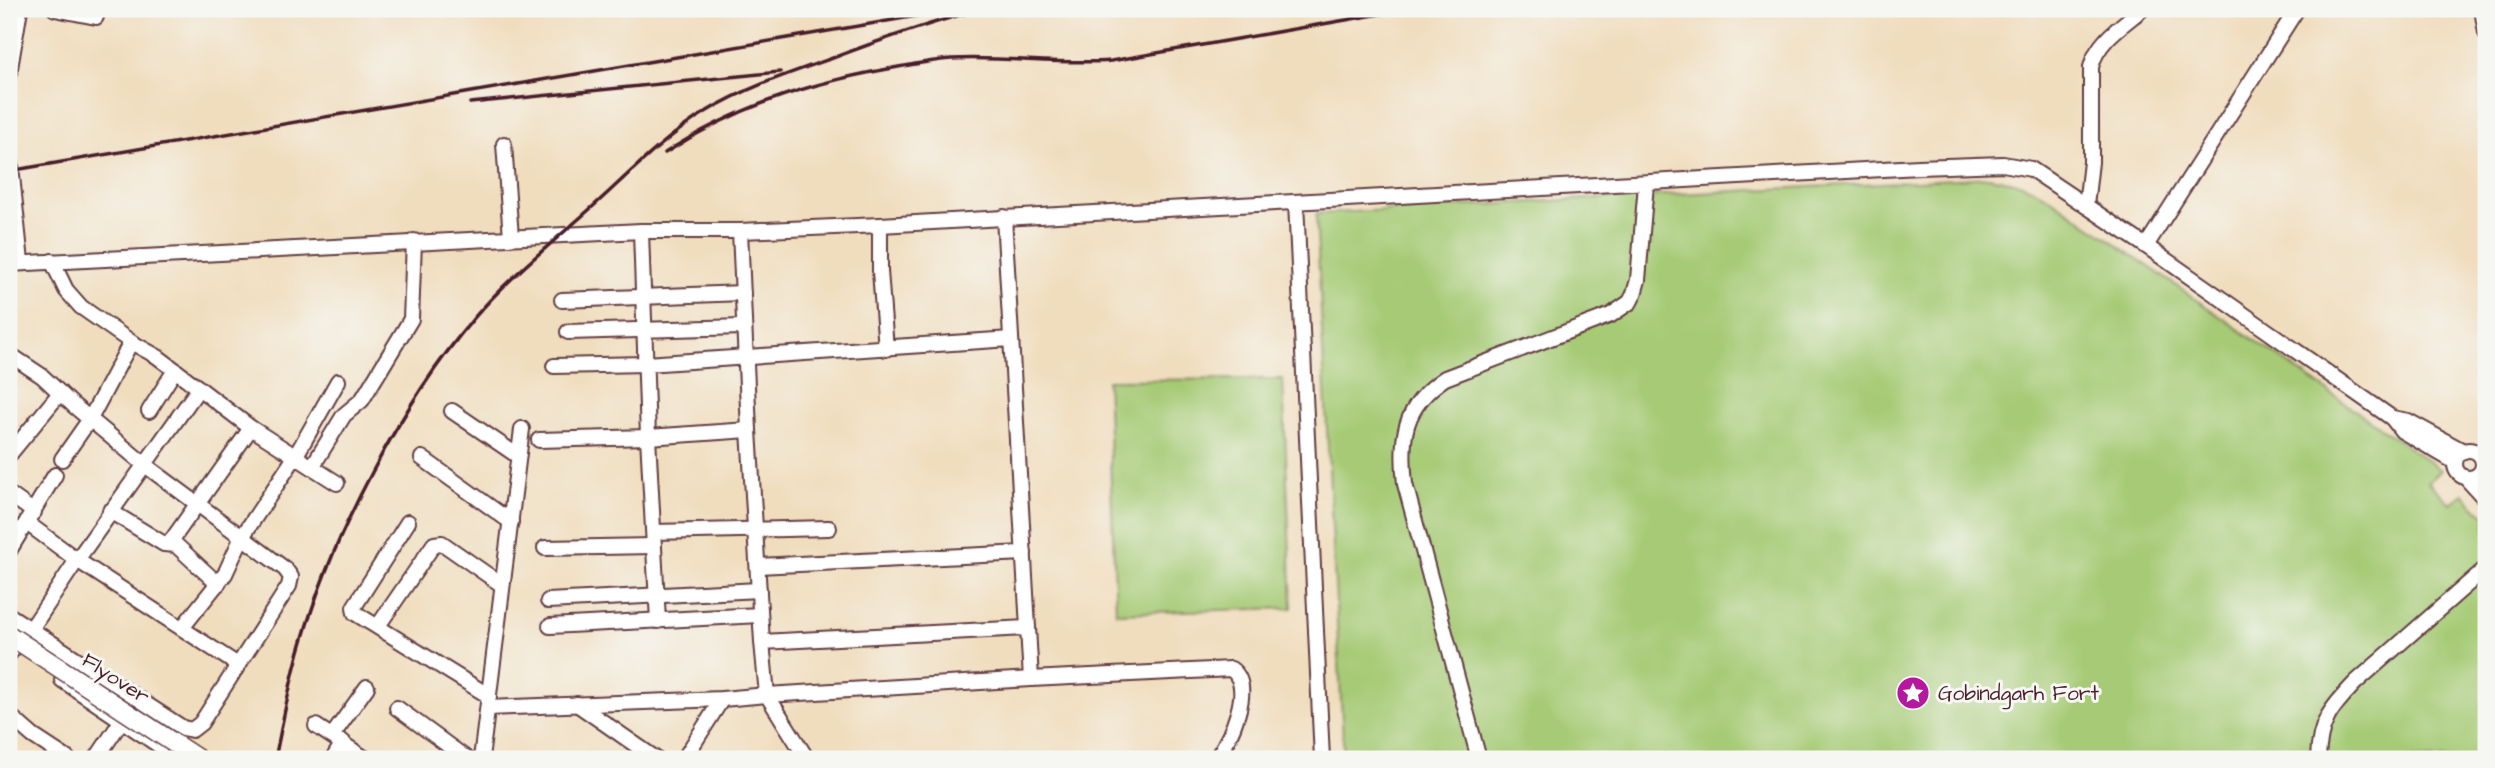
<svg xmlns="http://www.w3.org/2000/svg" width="2495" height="768" font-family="'Architects Daughter',sans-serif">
<rect width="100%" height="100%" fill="#f6f6f2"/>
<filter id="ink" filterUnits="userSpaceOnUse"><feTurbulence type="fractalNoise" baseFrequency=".0143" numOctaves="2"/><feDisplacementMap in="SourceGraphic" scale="14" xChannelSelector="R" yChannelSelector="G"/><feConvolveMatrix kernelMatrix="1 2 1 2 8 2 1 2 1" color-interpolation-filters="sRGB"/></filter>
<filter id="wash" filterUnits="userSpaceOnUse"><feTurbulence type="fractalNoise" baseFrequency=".00686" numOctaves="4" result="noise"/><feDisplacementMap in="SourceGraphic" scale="28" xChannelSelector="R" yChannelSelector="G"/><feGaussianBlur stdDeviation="1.57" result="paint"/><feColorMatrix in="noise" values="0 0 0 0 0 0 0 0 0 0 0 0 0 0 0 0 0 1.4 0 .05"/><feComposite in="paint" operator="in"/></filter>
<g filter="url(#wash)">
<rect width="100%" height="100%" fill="#f0ddbd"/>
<g fill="#a6ca74" stroke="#787450" stroke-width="2">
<path d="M1990 177 2023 184 2047 196 2441 470 2428 482 2451 504 2463 494 2486 517V759H1344L1316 214Z"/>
<path d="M1283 379 1292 608 1116 613 1107 380Z"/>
</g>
</g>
<g filter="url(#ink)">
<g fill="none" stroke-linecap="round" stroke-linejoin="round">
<defs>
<g id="minor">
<path d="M55 9 96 17"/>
<path d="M2482 9 2486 33"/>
<path d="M9 74 20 9"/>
<path d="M504 144 511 237"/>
<path d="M9 147 21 262"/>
<path d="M1296 202 1322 759"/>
<path d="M2086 206 2091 162V67C2097 41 2123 25 2142 9"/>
<path d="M1004 217 1031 679"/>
<path d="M880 225V271L886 349"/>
<path d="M641 231 648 437 658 621"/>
<path d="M740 231 749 430 762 642 767 695 807 759"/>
<path d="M2146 246 2297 9"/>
<path d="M52 261 66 290 81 307 131 342 158 357 251 428 337 483"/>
<path d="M9 264 641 231H740L880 225 1919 167 2003 164 2031 169 2146 246 2392 418 2402 431 2455 462"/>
<path d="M562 300 743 293"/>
<path d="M568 332 743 327"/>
<path d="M9 354 42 376 73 405 145 465 285 569 291 577 289 586 201 723 192 730 183 728 9 615"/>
<path d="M554 366 646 364 1011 339"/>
<path d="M149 411 175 370"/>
<path d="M452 411 518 456"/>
<path d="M2392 418 2408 421 2463 451"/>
<path d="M539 440 648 437 749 430"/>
<circle cx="2469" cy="464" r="14"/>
<path d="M9 455 60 393"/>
<path d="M422 458 511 522"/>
<path d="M62 459 90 419 131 342"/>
<path d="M312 467 344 415 362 400 411 319 414 241"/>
<path d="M2467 479 2486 500"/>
<path d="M9 494 34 512"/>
<path d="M110 511 164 544 176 545 218 584"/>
<path d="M408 522 354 607 355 613 489 696"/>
<path d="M27 523 77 560 238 665"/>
<path d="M654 532 829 528"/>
<path d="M169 544 251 428"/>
<path d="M545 548 654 546"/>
<path d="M9 551 55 475"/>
<path d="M758 566 1024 553"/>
<path d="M548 601 759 590"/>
<path d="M378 626 434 544 442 543 502 585"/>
<path d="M550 626 760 615"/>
<path d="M182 628 225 574 242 537 295 457 338 381"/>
<path d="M31 629 77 560 199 388"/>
<path d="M762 642 1028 628"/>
<path d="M9 654 14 648"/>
<path d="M62 680 179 759"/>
<path d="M577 704 656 759"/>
<path d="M397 708 467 759"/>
<path d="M488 708 722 699 767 695 1031 679 1231 669C1256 687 1229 740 1216 759"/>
<path d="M9 715 33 736 68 759"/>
<path d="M316 726 366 759"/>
<path d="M332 736 367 687"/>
<path d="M96 759 122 720"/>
<path d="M333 759 343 742"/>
<path d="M481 759 522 429"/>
<path d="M684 759 722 699"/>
<path d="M1479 759 1405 484C1400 438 1403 406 1445 378L1611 315 1630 302 1634 294 1638 280 1646 184"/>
<path d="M2318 759C2319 722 2331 708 2356 682L2486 568"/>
</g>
</defs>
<use href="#minor" stroke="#633c41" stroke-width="18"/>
<use href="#minor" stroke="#fff" stroke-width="14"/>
<g stroke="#4a1f2b" stroke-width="3.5">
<path d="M470 103 780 72"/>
<path d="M665 153C733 108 808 83 888 69 909 65 930 61 951 59 1005 56 1058 65 1111 61L1409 9"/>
<path d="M9 171 940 12"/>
<path d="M275 759C283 720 290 680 302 641 333 534 402 403 474 318 508 278 551 244 590 209 627 176 662 139 704 113 743 89 787 74 830 59 880 40 930 23 981 9"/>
</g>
<defs>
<path id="major-bridge" d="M9 635 198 759"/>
</defs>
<use href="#major-bridge" stroke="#633c41" stroke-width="21" stroke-linecap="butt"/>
<use href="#major-bridge" stroke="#fff" stroke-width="18"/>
</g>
</g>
<defs>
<symbol id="sight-disc" viewBox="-11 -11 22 22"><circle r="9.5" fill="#b5179e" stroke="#f6f6f2"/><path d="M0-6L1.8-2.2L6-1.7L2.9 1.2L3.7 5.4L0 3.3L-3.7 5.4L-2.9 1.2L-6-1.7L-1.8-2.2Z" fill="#fff"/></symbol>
</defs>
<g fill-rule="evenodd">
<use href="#sight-disc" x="1894" y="674" width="38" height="38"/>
</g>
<g text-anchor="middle" stroke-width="6" stroke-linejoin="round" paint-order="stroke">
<g font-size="21" fill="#4a1f2b" stroke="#f6f6f2">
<text transform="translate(116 678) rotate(33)" y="7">Flyover</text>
</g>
<g font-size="21" fill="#4a1f2b" stroke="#f6f6f2" text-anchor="start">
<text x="1938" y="700">Gobindgarh Fort</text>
</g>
</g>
<rect width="2495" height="768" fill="none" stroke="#f6f6f2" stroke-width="35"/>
</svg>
